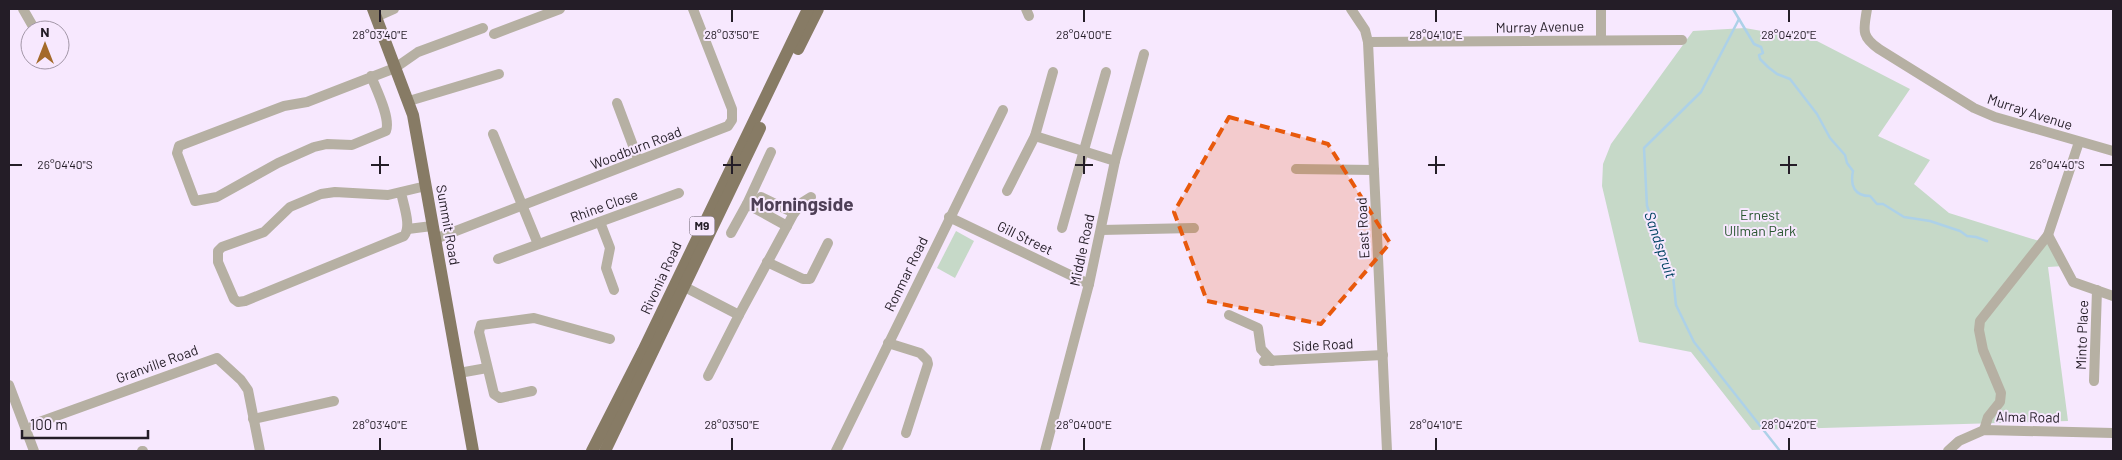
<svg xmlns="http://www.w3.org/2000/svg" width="2122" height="460" font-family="Barlow,sans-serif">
<rect width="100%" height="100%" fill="#f7e8fe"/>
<g fill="#c6d9c8">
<path d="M1745 28 1817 41 1910 89 1878 136 1930 160 1914 184 1949 213 2055 246 2064 266 2048 267 2068 421 1752 430 1691 352 1639 342 1602 186 1603 164 1611 144 1693 31Z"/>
<path d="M956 231 974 241 955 278 937 268Z"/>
</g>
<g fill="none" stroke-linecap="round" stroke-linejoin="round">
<g stroke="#add1e8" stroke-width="2.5">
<path d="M1733 9 1739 19 1701 92 1644 148 1647 206 1673 276 1676 305 1694 342 1780 451"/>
<path d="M1739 19 1754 44 1761 47 1763 53 1759 55 1760 59 1768 67 1777 74 1790 79 1817 114 1830 138 1845 155 1847 163 1853 171C1850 185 1854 196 1870 196L1877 204H1883L1904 217 1930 221 1960 231 1967 236 1976 237 1987 241"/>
</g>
<g stroke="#b6b0a3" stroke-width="10">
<path d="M23 9 35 30"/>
<path d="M1026 9 1029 16"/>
<path d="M1351 9 1365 30 1368 42 1387 451"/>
<path d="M1867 9C1864 29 1860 36 1879 49L1974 108 1995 117 2113 151"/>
<path d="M376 17 394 9"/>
<path d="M494 34 560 9"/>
<path d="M1601 40V9"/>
<path d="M1368 42 1682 40"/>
<path d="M371 76C376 89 391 118 386 131L352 145 327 144 314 147 278 163 217 197 195 201 177 153 179 146 284 106 307 102 395 68 418 52 483 28"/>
<path d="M409 101 499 74"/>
<path d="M617 103 638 159"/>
<path d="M493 134 538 244"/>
<path d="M1035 136 1115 161"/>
<path d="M771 152 747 204 787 226"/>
<path d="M1296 169 1374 170"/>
<path d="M1007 191 1035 136 1053 72"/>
<path d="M401 192C403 204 412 226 404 236L245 301 238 302 234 299 218 262V251L222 247 264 232 290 207 321 194 335 192 388 195 426 186"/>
<path d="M761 197 794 213"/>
<path d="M949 217 1089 284"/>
<path d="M600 222 610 248 606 268 614 290"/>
<path d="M1062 228 1106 72"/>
<path d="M408 229 432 226"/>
<path d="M1101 230 1194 228"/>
<path d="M731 233 747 204"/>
<path d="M2048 235 2073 282 2113 296"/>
<path d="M435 239 728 126 732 120V109L693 9"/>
<path d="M498 259 679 193"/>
<path d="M767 262 803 279H810L828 243"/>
<path d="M679 284 739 315 794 213 803 202 811 197"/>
<path d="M1229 315 1258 328 1261 349 1272 361"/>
<path d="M888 343 920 353 927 360 928 364 906 433"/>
<path d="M1264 361 1383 355"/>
<path d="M459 373 487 368"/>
<path d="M708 376 739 315"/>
<path d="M2094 381 2097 290"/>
<path d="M9 385 34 451"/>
<path d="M532 391 500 398 494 394 479 332 481 325 534 318 610 339"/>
<path d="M253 419 334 401"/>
<path d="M34 424 217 358 241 380 248 390 260 451"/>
<path d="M1984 430 1988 417 2000 402 2001 393 1983 350 1979 330 1980 321 2048 235 2079 142"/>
<path d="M142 451H143"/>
<path d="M836 451 1003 110"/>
<path d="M1045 451 1089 284 1115 161 1144 54"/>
<path d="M1948 451 1959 441 1984 430 2113 433"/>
</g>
<g stroke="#877b65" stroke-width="12">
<path d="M373 9 413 115 473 451"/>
<path d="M798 49 818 9"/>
<path d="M592 451 643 351 808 9"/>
<path d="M605 451 760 128"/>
</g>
</g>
<path fill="#e8590c" fill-opacity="0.2" stroke="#e8590c" stroke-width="4" stroke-dasharray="10 6" stroke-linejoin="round" d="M1229 117 1328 144 1390 243 1321 324 1207 301 1174 212Z"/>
<path fill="none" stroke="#241d27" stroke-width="2" d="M380 10V22M732 10V22M1084 10V22M1436 10V22M1789 10V22M380 156V174M732 156V174M1084 156V174M1436 156V174M1789 156V174M10 165H22M371 165H389M723 165H741M1075 165H1093M1428 165H1445M1780 165H1797M2100 165H2112M380 438V450M732 438V450M1084 438V450M1436 438V450M1789 438V450"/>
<g text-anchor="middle" stroke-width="4" stroke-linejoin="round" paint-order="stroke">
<rect fill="#f7e8fe" stroke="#635a68" stroke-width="1" x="689.5" y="216.5" width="25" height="19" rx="4"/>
<g font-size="12" font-weight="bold" fill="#241d27">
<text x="702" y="230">M9</text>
</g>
<g font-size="14" fill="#241d27" stroke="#f7e8fe">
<text transform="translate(1540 27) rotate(-1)" y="5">Murray Avenue</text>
<text transform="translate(2030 112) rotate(18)" y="5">Murray Avenue</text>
<text transform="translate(636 148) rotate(-21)" y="5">Woodburn Road</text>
<text transform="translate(604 206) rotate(-20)" y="5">Rhine Close</text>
<text transform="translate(448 225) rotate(80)" y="5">Summit Road</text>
<text transform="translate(1363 228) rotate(-93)" y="5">East Road</text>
<text transform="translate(1025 238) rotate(26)" y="5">Gill Street</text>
<text transform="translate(1082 250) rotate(-78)" y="5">Middle Road</text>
<text transform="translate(906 274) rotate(-64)" y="5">Ronmar Road</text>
<text transform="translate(661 278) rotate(-65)" y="5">Rivonia Road</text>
<text transform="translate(2082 335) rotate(-88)" y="5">Minto Place</text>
<text transform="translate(1323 345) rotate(-3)" y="5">Side Road</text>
<text transform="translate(157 364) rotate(-20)" y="5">Granville Road</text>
<text transform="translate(2028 417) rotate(1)" y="5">Alma Road</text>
</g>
<g font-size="14" fill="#295630" stroke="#f7e8fe">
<text x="1760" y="220">Ernest<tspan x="1760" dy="16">Ullman Park</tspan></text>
</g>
<g font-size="15" font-style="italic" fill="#004362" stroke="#f7e8fe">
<text transform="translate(1660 245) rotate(71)" y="5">Sandspruit</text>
</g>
<g font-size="19" font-weight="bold" fill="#4e3f56" stroke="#f7e8fe">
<text x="802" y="211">Morningside</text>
</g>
</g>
<g font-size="12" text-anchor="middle" fill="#241d27" stroke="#f7e8fe" stroke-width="4" stroke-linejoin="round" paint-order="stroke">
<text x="380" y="39">28°03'40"E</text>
<text x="732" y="39">28°03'50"E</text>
<text x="1084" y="39">28°04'00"E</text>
<text x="1436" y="39">28°04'10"E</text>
<text x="1789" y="39">28°04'20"E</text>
<text x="65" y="169">26°04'40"S</text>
<text x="2057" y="169">26°04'40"S</text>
<text x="380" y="429">28°03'40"E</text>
<text x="732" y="429">28°03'50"E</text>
<text x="1084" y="429">28°04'00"E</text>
<text x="1436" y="429">28°04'10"E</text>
<text x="1789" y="429">28°04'20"E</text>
</g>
<rect width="2122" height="460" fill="none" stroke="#241d27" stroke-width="20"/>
<g transform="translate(45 45)"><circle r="24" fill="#f7e8fe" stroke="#a397a8"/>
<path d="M0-4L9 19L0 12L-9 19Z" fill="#a46a2a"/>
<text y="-8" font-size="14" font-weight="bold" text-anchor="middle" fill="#241d27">N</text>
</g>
<path d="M22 430v8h126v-8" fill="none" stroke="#241d27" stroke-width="2.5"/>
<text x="30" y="430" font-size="15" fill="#241d27" stroke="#f7e8fe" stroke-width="4" paint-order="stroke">100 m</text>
</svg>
